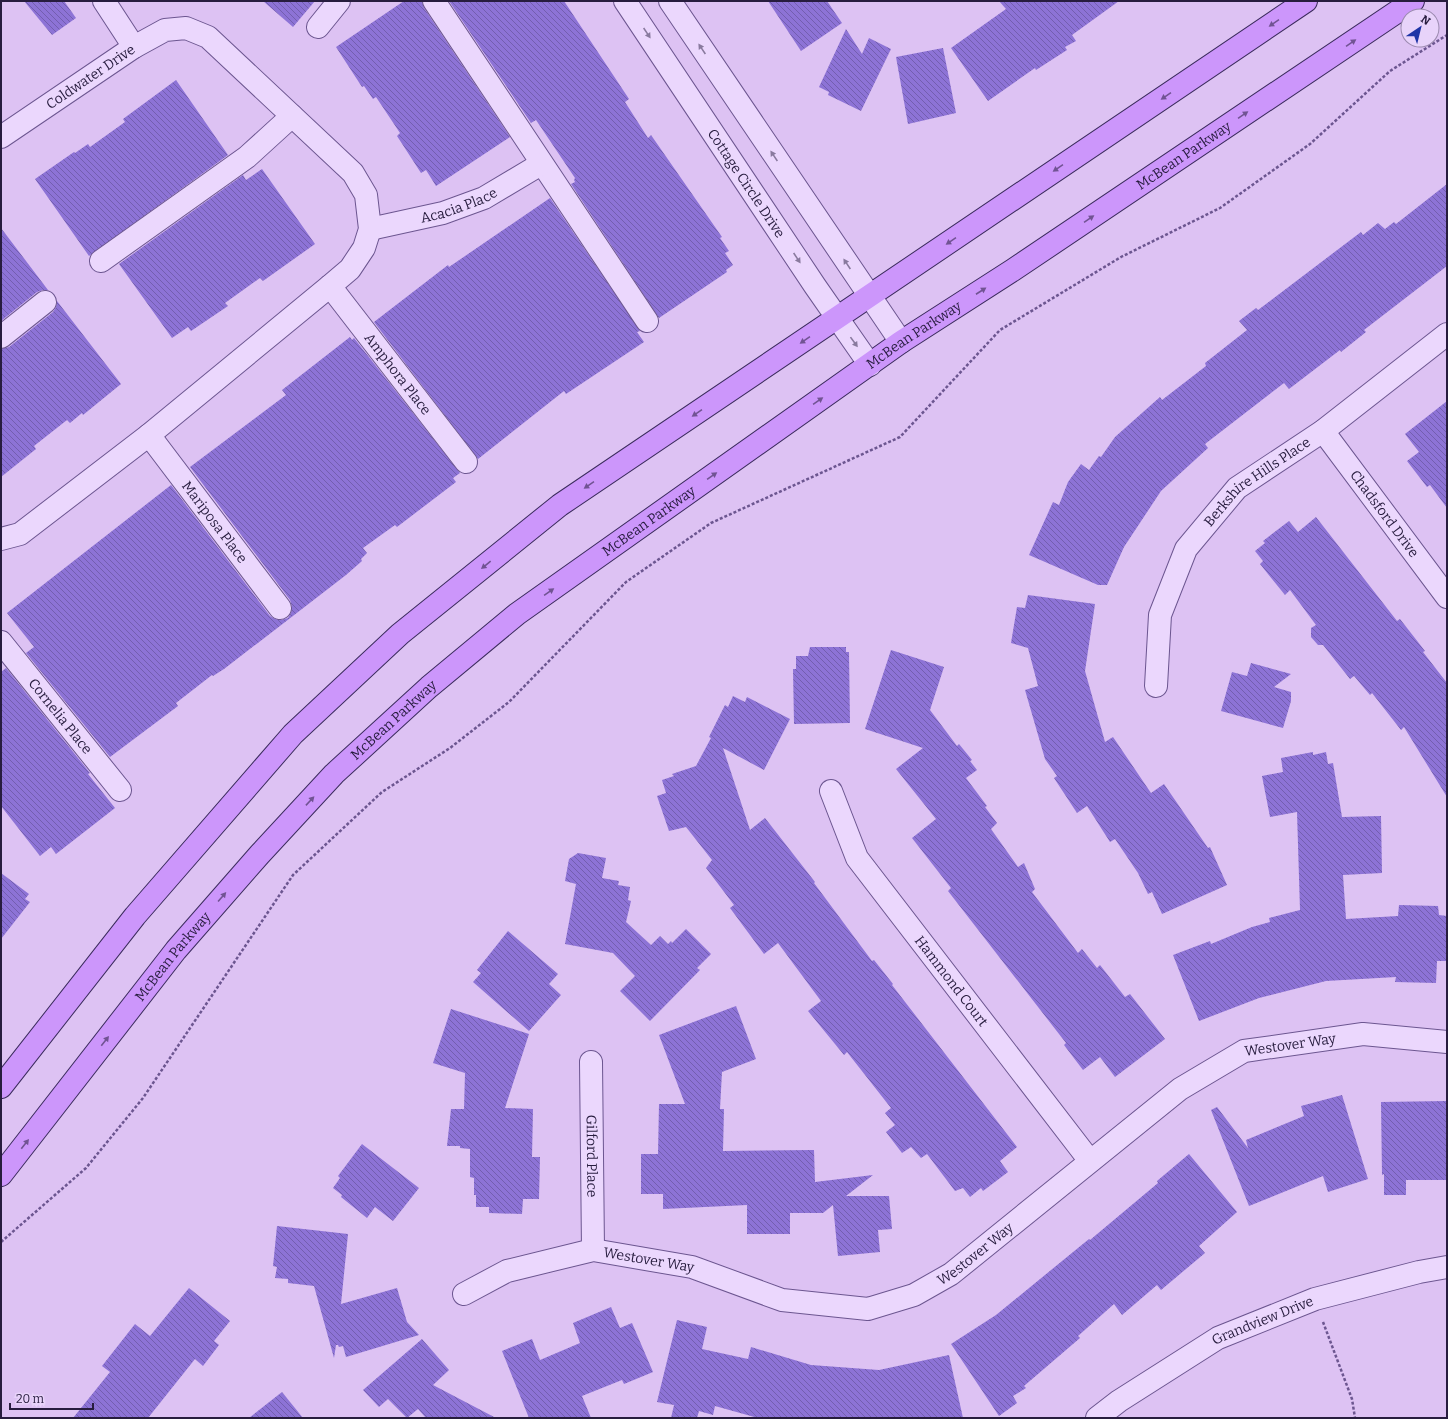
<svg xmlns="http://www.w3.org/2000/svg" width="1448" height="1419" font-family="Bitter,serif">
<defs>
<pattern id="building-back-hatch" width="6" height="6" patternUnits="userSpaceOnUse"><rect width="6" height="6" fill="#8d73d6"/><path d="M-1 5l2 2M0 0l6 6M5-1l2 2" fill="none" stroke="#735eaf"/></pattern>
</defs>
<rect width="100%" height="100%" fill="#ddc2f3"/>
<g fill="url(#building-back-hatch)">
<path d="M24 1H64L76 18 52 35Z"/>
<path d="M263 1H315L293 27Z"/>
<path d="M404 1H422L424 8 510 137 436 186 426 170 421 173 397 136 400 133 376 97 373 99 364 86 362 87 336 47Z"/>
<path d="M449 1H564L629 99 625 102 648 138 651 135 722 237 720 238 729 251 725 253 733 265 726 270 727 272 659 318 571 184 575 182 574 180 575 178 536 120 531 123Z"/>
<path d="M768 1H827L842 23 801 51Z"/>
<path d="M999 1H1119L1072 35 1076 41 1065 47 1067 50 1036 70 1035 68 988 101 951 48 1006 9Z"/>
<path d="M846 29 862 54 869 38 891 49 861 111 828 95 829 92 819 87Z"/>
<path d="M943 48 956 113 908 124 896 57Z"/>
<path d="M176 80 228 155 89 256 35 179 74 152 75 153 88 144 90 147 125 122 123 119Z"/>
<path d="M262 169 315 244 263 281 260 278 225 303 228 306 191 331 188 327 172 338 119 264 243 175 246 180Z"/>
<path d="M1447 184V266L1364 330 1366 332 1341 352 1340 350 1289 389 1284 383 1205 444 1208 448 1161 491 1124 547 1107 585H1098L1029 555 1053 502 1059 505 1068 482 1081 464 1089 470 1099 456 1101 457 1115 437 1160 397 1162 400 1206 366 1205 363 1247 330 1239 321 1256 308 1258 310 1361 232 1363 235 1378 223 1385 229 1394 222 1396 224Z"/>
<path d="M550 198 640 331 637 332 644 342 566 394 564 391 478 459 374 322 448 265 449 267Z"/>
<path d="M1 228 48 290H43L37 292 1 321Z"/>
<path d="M57 301 121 384 83 415 82 413 70 423 67 420 34 446 36 449 1 477V349L9 347 53 312 56 307Z"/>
<path d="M350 337 352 340 354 338 460 473 453 478 456 482 397 527 395 525 363 548 367 553 361 559 362 561 346 575 224 669 213 676 212 675 176 703 178 706 110 757 26 653 34 647 7 613 171 485 270 616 275 619 281 620 288 618 291 613 292 607 290 600 190 467 286 395 282 390Z"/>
<path d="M1447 401V508L1430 485 1427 487 1407 461 1419 452 1405 434Z"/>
<path d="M1316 517 1397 621 1400 619 1425 651 1423 652 1447 683V797L1404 727 1401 730 1372 693 1370 695 1354 676 1350 679 1323 645H1318L1311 637V628L1316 625 1290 590 1285 595 1260 564 1263 561 1255 551 1265 543 1263 541 1289 521 1298 532Z"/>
<path d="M1028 595 1095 604 1085 671 1105 742 1113 737 1151 793 1164 784 1208 848 1210 847 1227 885 1162 914 1152 892 1148 894 1138 873 1115 839 1110 842 1087 806 1077 813 1054 778 1057 776 1045 759 1025 690 1038 686 1028 648 1011 643 1017 607 1025 608Z"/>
<path d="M810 647H846V652H849L850 723 794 724 793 669H796V656H808Z"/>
<path d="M891 650 944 667 930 710 957 746 959 744 972 760 970 761 977 770 966 778 987 806 985 807 997 823 991 829 1018 867 1024 863 1035 889 1032 892 1078 953 1082 949 1097 968 1100 965 1125 997 1130 994 1165 1039 1115 1077 1100 1057 1083 1070 1064 1045 1066 1043 948 891 951 888 912 838 936 819 896 769 923 748 865 729Z"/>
<path d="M1251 663 1291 674 1274 687 1291 692V701L1283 728 1221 711 1232 672 1247 676Z"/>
<path d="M6 668 90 773 88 774 115 808 56 854 51 847 40 856 1 806V672Z"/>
<path d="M733 696 745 702 747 697 790 719 764 770 723 748 750 830 765 818 815 882 814 883 872 961 874 960 893 984 892 985 1017 1147 1000 1161 1008 1172 983 1191 981 1188 970 1197 963 1188 955 1191 927 1154 921 1158 911 1147 902 1153 886 1132 895 1125 885 1113 891 1108 847 1052 844 1055 808 1011 821 1001 778 943 764 954 730 908 734 905 706 868 712 860 686 827 669 831 657 796 666 793 662 780 674 776 672 774 696 766 711 738 709 737 725 705 728 707Z"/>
<path d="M1313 752V755L1326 752 1328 764 1333 763 1342 817 1381 816 1382 873 1343 875 1346 919 1398 916 1399 905 1438 906 1439 915 1447 916V961H1437L1436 983 1395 982 1396 977 1326 981 1259 998 1199 1021 1173 955 1210 941 1211 944 1252 927 1270 922 1269 918 1300 910 1297 812 1270 817 1262 776 1283 772 1281 758Z"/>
<path d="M578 853 606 858 602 878 619 881 618 885 630 887 628 900 631 901 626 922 651 945 660 936 668 944 671 941 672 943 686 929 711 954 697 968 700 970 650 1021 620 991 635 976 613 953 565 944 576 884 565 881 569 859Z"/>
<path d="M1 873 29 894 25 899 30 902 1 939Z"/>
<path d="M508 931 558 974 549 984 561 995 529 1031 473 982 481 973 477 970Z"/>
<path d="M736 1006 756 1059 722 1072 720 1109H724L723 1151 814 1150 815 1182 873 1175 846 1196H889L892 1229 878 1230 880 1252 838 1256 833 1205 823 1213H790V1234H747V1205L663 1209V1194H641V1154H658L659 1104H685L659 1035Z"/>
<path d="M451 1009 529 1034 505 1108 533 1109 532 1157H540L539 1199H523L522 1214 489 1213V1207H476V1195H474V1178L470 1177V1149L460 1148V1146H447L451 1109H464L465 1073 433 1063Z"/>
<path d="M1342 1095 1368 1179 1328 1192 1323 1176 1249 1206 1211 1110 1217 1107 1248 1148 1246 1140 1304 1116 1301 1106Z"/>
<path d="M1447 1101V1180H1406V1195H1384V1174L1382 1175 1381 1102Z"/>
<path d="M362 1144 419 1188 393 1221 375 1207 367 1218 341 1197 342 1195 333 1188 340 1178 338 1176Z"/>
<path d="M1189 1154 1237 1212 1199 1246 1205 1253 1161 1290 1157 1285 1122 1315 1114 1304 1078 1336 1080 1338 1024 1386 1026 1388 1013 1396 1017 1403 999 1416 951 1344 996 1315 1089 1239 1090 1240 1158 1183 1157 1181Z"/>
<path d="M277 1226 348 1234 341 1304 397 1288 407 1322 419 1335 346 1357 343 1346 339 1347 338 1345H336L334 1358 314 1286 288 1283V1279L275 1278 277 1267 273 1266Z"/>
<path d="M189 1288 230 1321 214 1341 219 1345 203 1366 195 1359 148 1418H73L110 1372 102 1366 135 1324 150 1336Z"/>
<path d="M611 1307 620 1328 632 1323 653 1372 624 1384 622 1380 582 1396 591 1418H529L502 1351 532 1339 540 1360 580 1343 573 1323Z"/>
<path d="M677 1320 707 1327 702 1349 748 1359 751 1347 811 1365 879 1370 949 1355 963 1418H758L715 1406 713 1415 699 1411 697 1418H671L674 1405 657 1402Z"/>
<path d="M422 1339 449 1370 433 1385 496 1418H426L418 1409 407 1418 388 1399 379 1407 363 1390Z"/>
<path d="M282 1392 303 1418H249Z"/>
</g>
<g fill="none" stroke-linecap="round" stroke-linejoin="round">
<defs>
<g id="minor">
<path d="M104 1 134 47"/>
<path d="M434 1 647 321"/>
<path id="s1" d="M625 1 815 286 870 365"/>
<path d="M670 1 901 342"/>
<path d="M318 27 339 1"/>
<path id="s2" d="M1 137 134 47 165 30 186 28 208 37 353 173 366 195 370 229 364 248 350 269 330 286 149 435 20 534 1 539"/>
<path id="s3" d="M370 229 443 213 484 198 541 164"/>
<path d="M101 261 247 157 292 116"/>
<path id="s4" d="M330 286 466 462"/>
<path d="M1 337 45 302"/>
<path id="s5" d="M1323 431 1447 597"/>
<path id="s6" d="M149 435 280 608"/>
<path id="s7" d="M1 642 120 790"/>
<path id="s8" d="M1156 686 1160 615 1186 549 1237 488 1323 431 1447 334"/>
<path id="s9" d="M831 791 857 858 1090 1161"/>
<path id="s10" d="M591 1062 593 1250"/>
<path id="s11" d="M464 1294 507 1271 593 1250 692 1267 782 1300 868 1309 914 1295 951 1274 1180 1089 1244 1051 1363 1034 1447 1042"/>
<path id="s12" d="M1097 1418 1119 1401 1218 1338 1315 1299 1419 1272 1447 1267"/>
</g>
<g id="major">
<path d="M1 1087 135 916 293 734 400 634 560 505 1306 1"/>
<path id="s13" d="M1 1175 176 950 260 854 334 774 429 687 517 614 901 342 1013 270 1413 1"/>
</g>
</defs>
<use href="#minor" stroke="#6c5690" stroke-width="24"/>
<use href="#major" stroke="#3b2b5d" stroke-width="24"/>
<g stroke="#6c5690" stroke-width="2.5" stroke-dasharray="3 2" stroke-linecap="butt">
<path d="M1 1242 86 1168 143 1098 293 875 382 792 450 748 509 702 626 582 711 523 900 437 1000 330 1121 257 1220 208 1310 144 1390 71 1447 35"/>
<path d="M1323 1322 1352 1399 1355 1418"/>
</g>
<use href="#minor" stroke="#ebd7fd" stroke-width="22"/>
<use href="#major" stroke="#cc96fb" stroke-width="22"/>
</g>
<defs><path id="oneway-solid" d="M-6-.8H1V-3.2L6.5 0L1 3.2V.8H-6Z"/></defs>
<g fill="#715393">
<use href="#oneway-solid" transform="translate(1274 23) rotate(146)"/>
<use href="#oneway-solid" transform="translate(1351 43) rotate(-34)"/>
<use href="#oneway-solid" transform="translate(1166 96) rotate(146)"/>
<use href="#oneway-solid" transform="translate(1243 115) rotate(-34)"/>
<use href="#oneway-solid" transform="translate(1058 168) rotate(146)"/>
<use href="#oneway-solid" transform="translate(1089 219) rotate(-34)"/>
<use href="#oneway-solid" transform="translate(951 241) rotate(146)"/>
<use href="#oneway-solid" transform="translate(981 291) rotate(-33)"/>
<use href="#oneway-solid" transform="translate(805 340) rotate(146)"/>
<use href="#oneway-solid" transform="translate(818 401) rotate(-35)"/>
<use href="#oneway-solid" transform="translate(697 413) rotate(146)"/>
<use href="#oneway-solid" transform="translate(712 476) rotate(-35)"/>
<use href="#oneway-solid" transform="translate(589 485) rotate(146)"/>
<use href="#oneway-solid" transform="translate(486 565) rotate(141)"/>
<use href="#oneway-solid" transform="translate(549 592) rotate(-35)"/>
<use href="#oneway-solid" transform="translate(310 801) rotate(-47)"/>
<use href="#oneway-solid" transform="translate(222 897) rotate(-49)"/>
<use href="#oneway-solid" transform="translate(105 1041) rotate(-52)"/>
<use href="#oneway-solid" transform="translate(25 1144) rotate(-52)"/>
</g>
<g fill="#897a9e">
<use href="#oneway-solid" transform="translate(647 33) rotate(56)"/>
<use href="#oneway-solid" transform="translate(702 49) rotate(-124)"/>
<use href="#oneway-solid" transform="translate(774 156) rotate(-124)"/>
<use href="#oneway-solid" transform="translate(797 258) rotate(56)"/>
<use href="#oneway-solid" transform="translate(847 264) rotate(-124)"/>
<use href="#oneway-solid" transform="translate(854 342) rotate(54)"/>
</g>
<g text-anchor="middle" stroke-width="3" stroke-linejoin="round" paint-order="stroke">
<g font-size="14" fill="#271c3e" stroke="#e8d3fa">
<text dy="5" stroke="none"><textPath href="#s2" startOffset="108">Coldwater Drive</textPath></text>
<text dy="5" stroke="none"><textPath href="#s13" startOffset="1574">McBean Parkway</textPath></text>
<text dy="5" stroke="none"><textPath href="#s1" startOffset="219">Cottage Circle Drive</textPath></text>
<text dy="5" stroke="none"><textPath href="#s3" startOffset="92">Acacia Place</textPath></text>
<text dy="5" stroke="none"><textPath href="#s13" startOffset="1250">McBean Parkway</textPath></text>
<text dy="5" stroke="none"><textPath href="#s4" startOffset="111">Amphora Place</textPath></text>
<text dy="5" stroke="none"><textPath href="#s8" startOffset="241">Berkshire Hills Place</textPath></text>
<text dy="5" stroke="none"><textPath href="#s5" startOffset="103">Chadsford Drive</textPath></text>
<text dy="5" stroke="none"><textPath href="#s13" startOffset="926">McBean Parkway</textPath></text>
<text dy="5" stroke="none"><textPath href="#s6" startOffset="109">Mariposa Place</textPath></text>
<text dy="5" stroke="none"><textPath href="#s7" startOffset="95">Cornelia Place</textPath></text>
<text dy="5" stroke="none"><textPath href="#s13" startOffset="602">McBean Parkway</textPath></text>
<text dy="5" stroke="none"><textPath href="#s13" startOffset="278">McBean Parkway</textPath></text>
<text dy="5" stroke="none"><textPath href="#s9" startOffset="227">Hammond Court</textPath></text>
<text dy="5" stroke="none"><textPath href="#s11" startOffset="926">Westover Way</textPath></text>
<text dy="5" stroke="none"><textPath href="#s10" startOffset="94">Gilford Place</textPath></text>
<text dy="5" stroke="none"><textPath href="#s11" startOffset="542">Westover Way</textPath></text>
<text dy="5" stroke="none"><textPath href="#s11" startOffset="194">Westover Way</textPath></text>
<text dy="5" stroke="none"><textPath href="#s12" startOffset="193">Grandview Drive</textPath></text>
</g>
</g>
<rect width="1448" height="1419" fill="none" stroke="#271c3e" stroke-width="4"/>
<g transform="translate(1420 28) rotate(35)"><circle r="19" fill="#e8d3fa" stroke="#9b8aaf"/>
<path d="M0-3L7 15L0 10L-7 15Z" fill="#1f34a7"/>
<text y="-6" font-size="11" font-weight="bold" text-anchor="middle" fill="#271c3e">N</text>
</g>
<path d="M10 1403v6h83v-6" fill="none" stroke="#271c3e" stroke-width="2"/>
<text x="16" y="1403" font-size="12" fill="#271c3e" stroke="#e8d3fa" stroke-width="3" paint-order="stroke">20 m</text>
</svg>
